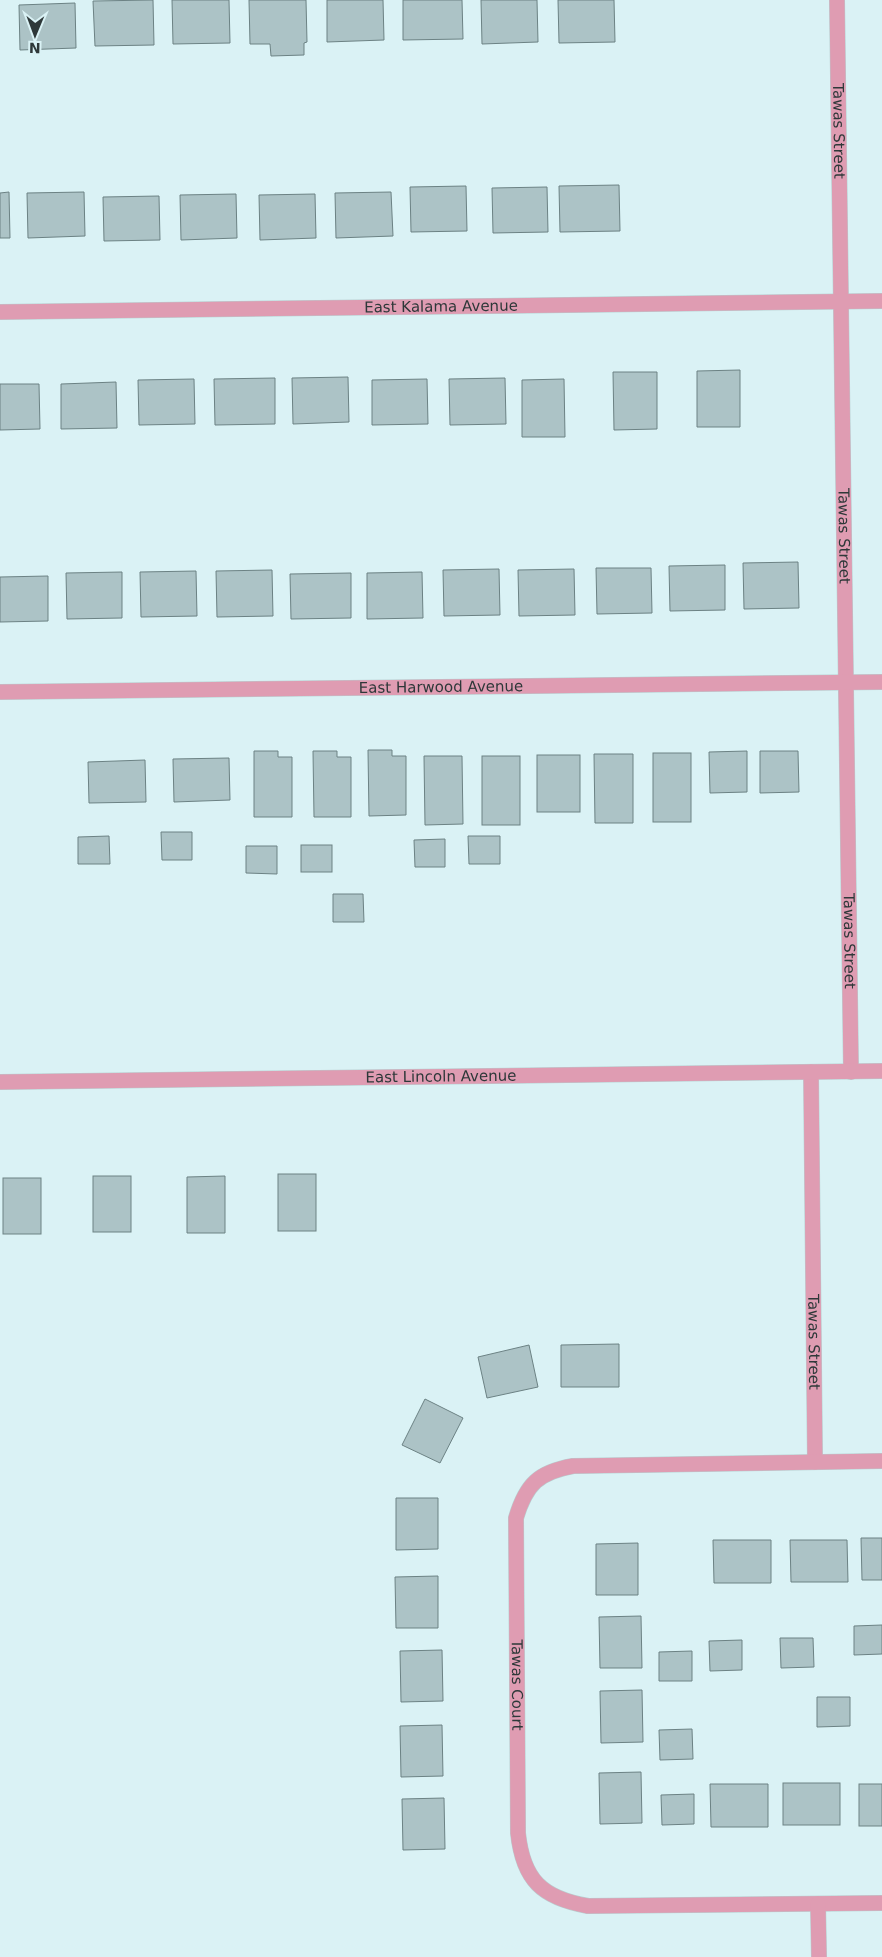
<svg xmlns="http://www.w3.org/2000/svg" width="882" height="1957" font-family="'DejaVu Sans',sans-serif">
<rect width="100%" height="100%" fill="#daf2f5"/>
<g fill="#acc3c6" stroke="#6c8284">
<path d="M153 0 154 45 95 46 93 1Z"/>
<path d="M172 0H229L230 43 173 44Z"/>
<path d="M249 0H306L307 42 304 43V55L271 56 270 44H250Z"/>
<path d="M327 0H383L384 40 327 42Z"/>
<path d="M403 0H462L463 39 403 40Z"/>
<path d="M481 0H537L538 42 482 44Z"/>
<path d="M558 0H614L615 42 559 43Z"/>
<path d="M75 3 76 48 20 50 19 5Z"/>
<path d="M619 185 620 231 560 232 559 186Z"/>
<path d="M466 186 467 231 411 232 410 187Z"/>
<path d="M547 187 548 232 493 233 492 188Z"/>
<path d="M9 192 10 238H0V193Z"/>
<path d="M84 192 85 236 28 238 27 193Z"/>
<path d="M391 192 393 236 336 238 335 193Z"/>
<path d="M236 194 237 238 181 240 180 195Z"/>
<path d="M315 194 316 238 260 240 259 195Z"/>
<path d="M159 196 160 240 104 241 103 197Z"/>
<path d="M740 370V427H697V371Z"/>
<path d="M613 372H657V429L614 430Z"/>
<path d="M348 377 349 422 293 424 292 378Z"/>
<path d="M275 378V424L215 425 214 379Z"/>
<path d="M505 378 506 424 450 425 449 379Z"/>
<path d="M194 379 195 424 139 425 138 380Z"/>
<path d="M427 379 428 424 372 425V380Z"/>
<path d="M564 379 565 437H522V380Z"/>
<path d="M116 382 117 428 61 429V384Z"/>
<path d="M0 384H39L40 429 0 430Z"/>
<path d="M798 562 799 608 744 609 743 563Z"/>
<path d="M725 565V610L670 611 669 566Z"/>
<path d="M596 568H651L652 613 597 614Z"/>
<path d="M499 569 500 615 444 616 443 570Z"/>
<path d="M574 569 575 615 519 616 518 570Z"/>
<path d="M272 570 273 616 217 617 216 571Z"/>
<path d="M196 571 197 616 141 617 140 572Z"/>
<path d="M122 572V618L67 619 66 573Z"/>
<path d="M422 572 423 618 367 619V573Z"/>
<path d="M351 573V618L291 619 290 574Z"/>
<path d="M48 576V621L0 622V577Z"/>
<path d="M368 750H392V756H406V815L369 816Z"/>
<path d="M254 751H278V757H292V817H254Z"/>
<path d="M313 751H337V757H351V817H314Z"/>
<path d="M747 751V792L710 793 709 752Z"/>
<path d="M760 751H798L799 792 760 793Z"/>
<rect x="653" y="753" width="38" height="69"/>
<path d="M594 754H633V823H595Z"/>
<rect x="537" y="755" width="43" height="57"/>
<path d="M424 756H462L463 824 425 825Z"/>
<rect x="482" y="756" width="38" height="69"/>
<path d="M229 758 230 800 174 802 173 759Z"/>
<path d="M145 760 146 802 89 803 88 762Z"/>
<path d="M161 832H192V860H162Z"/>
<path d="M109 836 110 864H78V837Z"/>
<path d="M468 836H500V864H469Z"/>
<path d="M445 839V867H415L414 840Z"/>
<rect x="301" y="845" width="31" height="27"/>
<path d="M246 846H277V874L246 873Z"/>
<path d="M333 894H363L364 922H333Z"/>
<rect x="278" y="1174" width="38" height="57"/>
<rect x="93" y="1176" width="38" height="56"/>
<path d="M225 1176V1233H187V1177Z"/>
<rect x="3" y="1178" width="38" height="56"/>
<path d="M619 1344V1387H561V1345Z"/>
<path d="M529 1345 538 1387 487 1398 478 1357Z"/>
<path d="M425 1399 463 1418 440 1463 402 1445Z"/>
<path d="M396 1498H438V1549L396 1550Z"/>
<path d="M861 1538H882V1580H862Z"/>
<path d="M713 1540H771V1583H714Z"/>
<path d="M790 1540H847L848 1582H791Z"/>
<path d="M638 1543V1595H596V1544Z"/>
<path d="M438 1576V1628H396L395 1577Z"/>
<path d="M641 1616 642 1668H600L599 1617Z"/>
<path d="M882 1625V1654L854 1655V1626Z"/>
<path d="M780 1638H813L814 1667 781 1668Z"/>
<path d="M742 1640V1670L710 1671 709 1641Z"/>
<path d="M442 1650 443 1701 401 1702 400 1651Z"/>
<path d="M692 1651V1681H659V1652Z"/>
<path d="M642 1690 643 1742 601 1743 600 1691Z"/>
<path d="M817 1697H850V1726L817 1727Z"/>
<path d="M442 1725 443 1776 401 1777 400 1726Z"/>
<path d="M692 1729 693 1759 660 1760 659 1730Z"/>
<path d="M641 1772 642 1823 600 1824 599 1773Z"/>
<rect x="783" y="1783" width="57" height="42"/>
<path d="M710 1784H768V1827H711Z"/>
<rect x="859" y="1784" width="23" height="42"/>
<path d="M694 1794V1824L662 1825 661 1795Z"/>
<path d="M444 1798 445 1849 403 1850 402 1799Z"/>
</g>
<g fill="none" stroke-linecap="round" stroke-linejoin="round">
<defs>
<g id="minor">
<path id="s1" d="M837 0 851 1072"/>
<path id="s2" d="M0 312 882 301"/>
<path id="s3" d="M0 692 882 682"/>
<path id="s4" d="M811 1072 815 1462"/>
<path id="s5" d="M0 1082 882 1071"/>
<path id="s6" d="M882 1461 573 1466C539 1472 526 1484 516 1518L518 1833C523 1880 542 1898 588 1906L882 1903"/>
<path d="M818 1904 819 1957"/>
</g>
</defs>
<use href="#minor" stroke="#b8cdcf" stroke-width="16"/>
<use href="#minor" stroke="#df9cb2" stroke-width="15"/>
</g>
<g text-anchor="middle" stroke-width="5" stroke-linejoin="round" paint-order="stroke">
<g font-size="15" fill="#2e3839" stroke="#daf2f5">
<text dy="5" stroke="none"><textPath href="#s1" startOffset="131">Tawas Street</textPath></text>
<text dy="5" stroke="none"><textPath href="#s2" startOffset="441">East Kalama Avenue</textPath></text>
<text dy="5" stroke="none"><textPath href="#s1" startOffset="536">Tawas Street</textPath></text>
<text dy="5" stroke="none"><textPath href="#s3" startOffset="441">East Harwood Avenue</textPath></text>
<text dy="5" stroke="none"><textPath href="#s1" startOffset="941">Tawas Street</textPath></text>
<text dy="5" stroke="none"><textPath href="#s5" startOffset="441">East Lincoln Avenue</textPath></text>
<text dy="5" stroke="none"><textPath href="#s4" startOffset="270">Tawas Street</textPath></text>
<text dy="5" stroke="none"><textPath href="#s6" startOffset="559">Tawas Court</textPath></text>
</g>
</g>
<g transform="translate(35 35) rotate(181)" stroke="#daf2f5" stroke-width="4" paint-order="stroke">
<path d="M0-4L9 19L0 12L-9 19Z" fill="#2e3839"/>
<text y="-8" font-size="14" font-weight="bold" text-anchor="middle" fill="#2e3839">N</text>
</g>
</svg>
